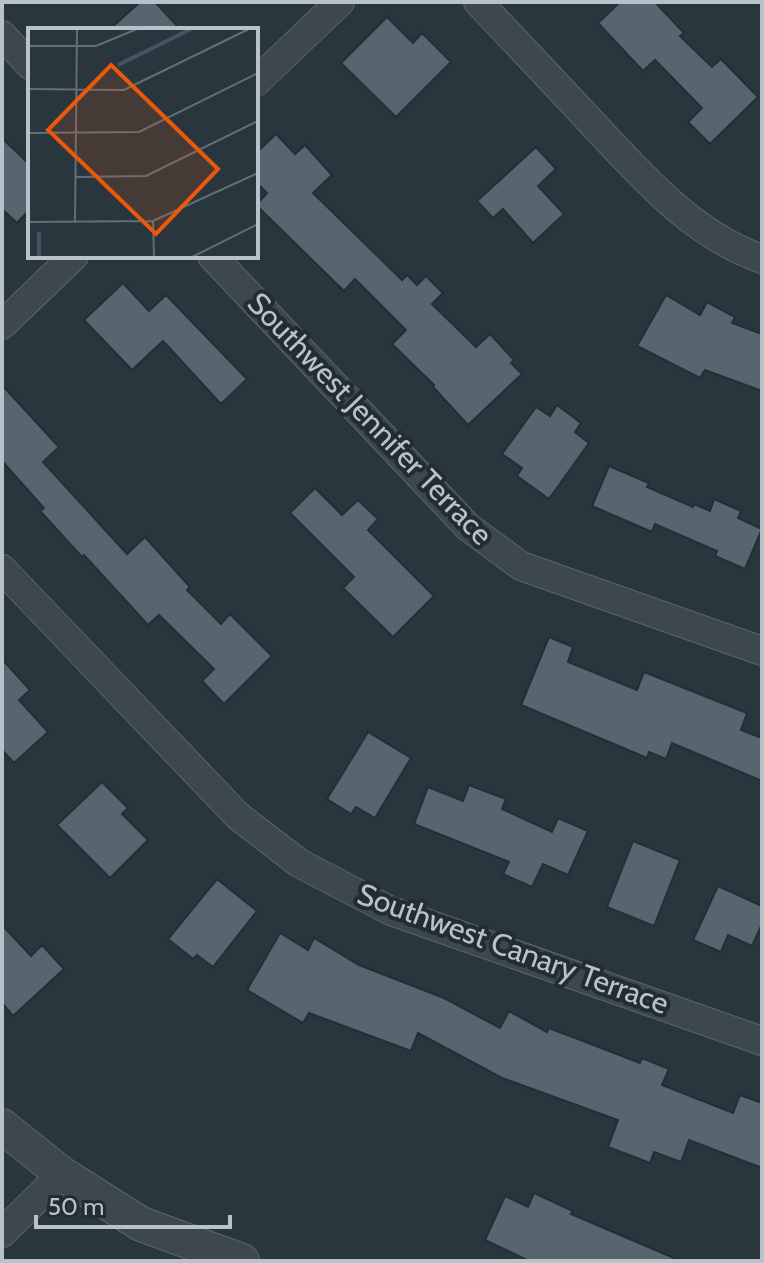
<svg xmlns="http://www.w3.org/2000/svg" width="764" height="1263" font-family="Cabin,sans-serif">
<rect width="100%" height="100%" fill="#2a363e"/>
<g fill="#58646e" stroke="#242e36" stroke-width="2">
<path d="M140 2H155L181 30H109Z"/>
<path d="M620 2H655L684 33 680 36 712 67 721 59 758 97 710 144 688 122 702 108 655 60 643 71 598 23Z"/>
<path d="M387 17 413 43 422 33 451 62 396 117 341 63Z"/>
<path d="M276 134 295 154 305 145 332 175 313 193 402 280 407 275 417 285 426 276 443 293 432 304 476 347 490 334 514 360 511 363 522 374 468 425 433 387 434 385 392 344 406 330 355 279 344 291 256 205 267 193 256 182V153Z"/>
<path d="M2 138 30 165V209L17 223 2 209Z"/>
<path d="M536 147 556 169 538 186 564 214 533 243 503 209 493 218 477 201Z"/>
<path d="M123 283 149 311 166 295 247 379 221 404 163 341 132 370 84 320Z"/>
<path d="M666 295 700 315 707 302 735 317 732 323 762 334V391L705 370 700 378 637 346Z"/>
<path d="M2 385 59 447 43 462 127 554 145 537 190 587 187 590 221 624 230 614 272 656 224 704 202 681 214 669 159 615 148 625 84 555 82 557 40 511 44 508 2 461Z"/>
<path d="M557 405 581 423 575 432 589 443 549 499 517 476 522 468 502 454 536 407 550 416Z"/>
<path d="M609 466 649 483 647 487 693 507 694 504 710 511 714 499 741 511 738 518 762 529 745 569 715 556 717 551 655 524 652 532 592 506Z"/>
<path d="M315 488 342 515 358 500 378 519 368 530 434 596 393 637 343 588 354 577 290 513Z"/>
<path d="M549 637 573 647 568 662 637 690 644 672 747 713 741 730 762 738V781L672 743 666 759 649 752 647 758 521 705Z"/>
<path d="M2 659 30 690 19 700 48 732 14 763 2 750Z"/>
<path d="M368 732 411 758 375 818 356 807 351 814 327 799Z"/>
<path d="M102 782 128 808 122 814 148 840 110 878 57 825Z"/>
<path d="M469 785 506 799 502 809 552 832 558 818 588 831 568 875 543 864 532 887 503 874 509 862 414 824 428 787 463 801Z"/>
<path d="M633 841 680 860 654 926 607 907Z"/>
<path d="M217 879 257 911 213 967 197 955 193 959 168 939Z"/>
<path d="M718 886 762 906V924L752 946 728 935 721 952 693 940Z"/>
<path d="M2 925 31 956 42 945 64 969 13 1016 2 1003Z"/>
<path d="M280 933 308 950 314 938 359 965 444 998 500 1028 509 1011 547 1032 549 1028 640 1063 642 1058 669 1069 662 1085 733 1113 740 1095 762 1103V1168L689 1140 681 1162 654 1152 650 1163 608 1147 618 1120 502 1078 418 1033 411 1051 309 1013 303 1023 247 990Z"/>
<path d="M534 1193 573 1211 571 1214 681 1261H529L485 1240 505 1196 528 1207Z"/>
</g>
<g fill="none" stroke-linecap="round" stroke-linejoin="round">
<defs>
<g id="minor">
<path d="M478 2C516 42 554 82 592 123 642 176 691 234 762 259"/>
<path d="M2 35 30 65"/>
<path d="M256 82 340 2"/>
<path d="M212 256 468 527 521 566 762 651"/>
<path d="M2 325 74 256"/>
<path d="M2 569 238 816 299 863 391 911 762 1041"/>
<path d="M2 1233 62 1174"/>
</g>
<path id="tertiary" d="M2 1126 62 1174 141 1224 242 1261"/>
</defs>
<use href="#minor" stroke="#5b656c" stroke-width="30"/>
<use href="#tertiary" stroke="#5b656c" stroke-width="36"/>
<use href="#minor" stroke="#3d474f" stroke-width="28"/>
<use href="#tertiary" stroke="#3d474f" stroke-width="34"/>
</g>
<g text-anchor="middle" stroke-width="8" stroke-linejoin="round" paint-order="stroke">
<g font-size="30" fill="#bac2c9" stroke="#222c34">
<text transform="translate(370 419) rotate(46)" y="10">Southwest Jennifer Terrace</text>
<text transform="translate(513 949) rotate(20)" y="10">Southwest Canary Terrace</text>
</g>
</g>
<g transform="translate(28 28)">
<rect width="230" height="230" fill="#2a363e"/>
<path fill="none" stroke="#415665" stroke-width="4" d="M90 37 163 1M11 229V204"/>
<path fill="none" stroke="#646e76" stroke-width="2" d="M0 18H68L109 1M0 61 96 62 221 1M0 105 111 104 230 45M48 149 118 148 230 93M125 193 126 229M0 194 125 193 230 145M47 195 49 1M164 229 230 196"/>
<path fill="#e8590c" fill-opacity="0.15" stroke="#e8590c" stroke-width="4" d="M83 37 190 141 128 206 20 102Z"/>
<rect width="230" height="230" fill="none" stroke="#bac2c9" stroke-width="4"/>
</g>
<rect width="764" height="1263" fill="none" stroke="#bac2c9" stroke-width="8"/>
<path d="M36 1215v12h194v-12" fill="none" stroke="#bac2c9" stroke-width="4"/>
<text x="48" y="1215" font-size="24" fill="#bac2c9" stroke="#222c34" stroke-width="6" paint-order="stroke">50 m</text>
</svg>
